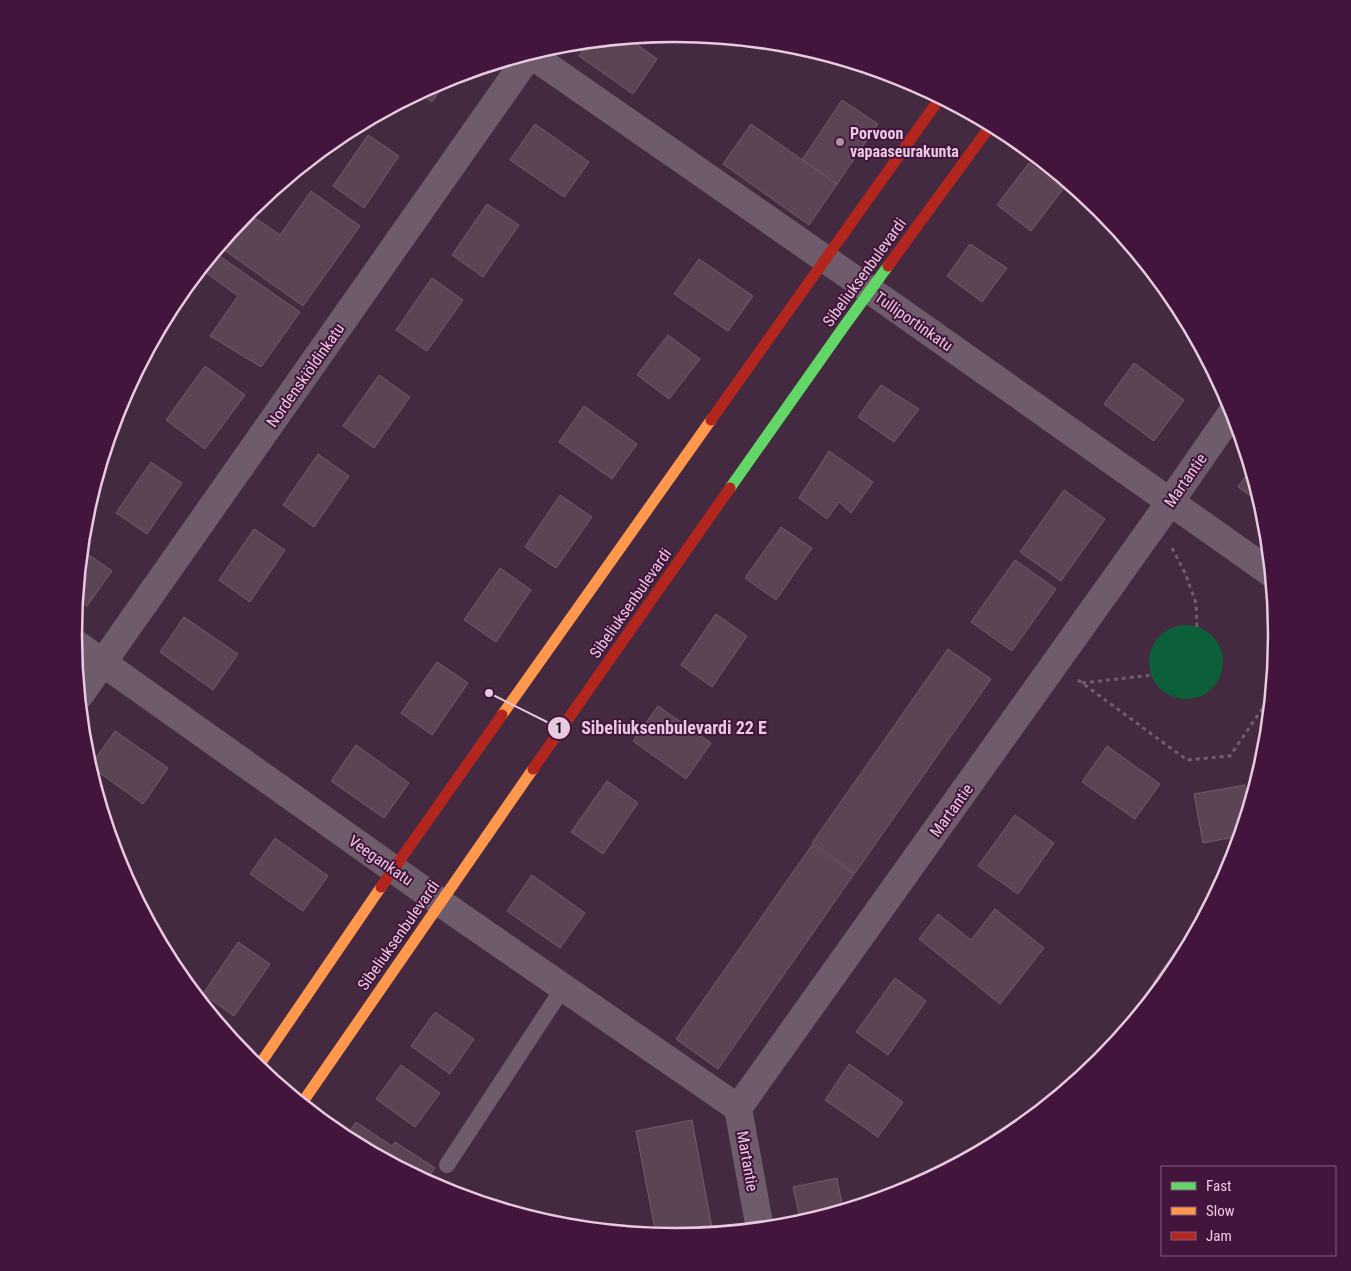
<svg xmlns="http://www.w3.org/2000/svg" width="1351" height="1271" viewBox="0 0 1351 1271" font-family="'Roboto Condensed',sans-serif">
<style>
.green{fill:#0c6039}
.building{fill:#5b4453;stroke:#745c6b}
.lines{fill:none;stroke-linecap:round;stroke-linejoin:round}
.path{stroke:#6f5e6c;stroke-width:3;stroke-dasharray:4 4;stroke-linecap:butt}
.lane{stroke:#6e5b6b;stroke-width:16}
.street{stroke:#6e5b6b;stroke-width:28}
.fast{stroke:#63d668;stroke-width:11}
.slow{stroke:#ff974d;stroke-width:11}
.jam{stroke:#b3261e;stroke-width:11}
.poi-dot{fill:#ae91a8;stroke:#43153c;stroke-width:2}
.labels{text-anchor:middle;stroke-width:4;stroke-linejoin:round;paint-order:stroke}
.poi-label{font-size:16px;font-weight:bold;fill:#e7c9e0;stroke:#43153c;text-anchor:start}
.street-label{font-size:16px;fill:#e7c9e0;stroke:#43153c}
.rim{fill:none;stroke:#e7c9e0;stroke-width:2.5}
.leader{fill:none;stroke:#e7c9e0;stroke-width:2}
.callout-dot{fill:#e7c9e0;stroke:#43153c;stroke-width:2}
.mark-label{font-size:15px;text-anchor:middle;font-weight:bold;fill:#111}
.callout-label{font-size:18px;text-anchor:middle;font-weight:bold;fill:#e7c9e0;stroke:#43153c;stroke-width:4;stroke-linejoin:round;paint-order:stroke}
</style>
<rect width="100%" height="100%" fill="#442a40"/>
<!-- green -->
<circle class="green" cx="1186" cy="662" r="37"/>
<!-- building -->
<g class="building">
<polygon points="628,38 657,59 633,94 579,56 589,42"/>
<polygon points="449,78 432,102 420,93 445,79"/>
<polygon points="842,100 878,124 837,184 802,160"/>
<polygon points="535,124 589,162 564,197 510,160"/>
<polygon points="751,124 837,184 809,225 723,164"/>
<polygon points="368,135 399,156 364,208 333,186"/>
<polygon points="1029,163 1063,189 1031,231 997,205"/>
<polygon points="311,191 360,226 303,306 220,247 248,213 280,235"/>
<polygon points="487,204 519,225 483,277 452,255"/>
<polygon points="970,244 1007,268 982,302 947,276"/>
<polygon points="215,253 300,312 261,367 210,336 238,296 201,269"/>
<polygon points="699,259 753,296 728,331 674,294"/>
<polygon points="432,278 463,300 427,351 396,330"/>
<polygon points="1191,330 1198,343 1187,335"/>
<polygon points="668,335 700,359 669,399 637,375"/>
<polygon points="1134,363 1184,400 1154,441 1104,404"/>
<polygon points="205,366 245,395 205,449 166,420"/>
<polygon points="379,375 410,397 374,448 343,426"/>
<polygon points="881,385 919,409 894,442 858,417"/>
<polygon points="584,406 637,444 612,479 559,442"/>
<polygon points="829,451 873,482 851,513 839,502 827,519 799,498"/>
<polygon points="318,454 349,476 314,527 283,505"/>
<polygon points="151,462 182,483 147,534 116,513"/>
<polygon points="1251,468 1261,502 1260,503 1238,487"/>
<polygon points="1064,490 1105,519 1061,581 1020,552"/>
<polygon points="560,495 592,517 556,568 525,547"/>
<polygon points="781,527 812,548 776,600 745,578"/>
<polygon points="254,529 285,550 250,602 219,580"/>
<polygon points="82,550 112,571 87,606 77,600"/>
<polygon points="1015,560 1056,589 1012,651 971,622"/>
<polygon points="500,568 531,590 496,642 464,620"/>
<polygon points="716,614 747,636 712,687 681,665"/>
<polygon points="184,617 238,654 213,690 160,652"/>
<polygon points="948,649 991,679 855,873 812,843"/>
<polygon points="437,662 468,683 432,735 401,713"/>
<polygon points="658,706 711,743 686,779 633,741"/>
<polygon points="115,731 168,768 143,804 90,766"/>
<polygon points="356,745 409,783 384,818 331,781"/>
<polygon points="1107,746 1160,784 1135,819 1082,782"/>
<polygon points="607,781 638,803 603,854 571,832"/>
<polygon points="1245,785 1249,808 1240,836 1203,843 1194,794"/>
<polygon points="1015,815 1054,843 1018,894 978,866"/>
<polygon points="275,838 328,876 303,911 250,874"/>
<polygon points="812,845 854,874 718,1069 676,1039"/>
<polygon points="532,875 585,913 560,948 507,911"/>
<polygon points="995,909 1044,948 1000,1004 919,939 938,914 971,940"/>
<polygon points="1189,932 1194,936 1176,970 1160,989 1153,983"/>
<polygon points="238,942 270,964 234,1016 203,994"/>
<polygon points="895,978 926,1001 888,1055 856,1032"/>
<polygon points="435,1012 474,1039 450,1074 411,1046"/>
<polygon points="849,1064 903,1102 878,1137 825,1100"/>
<polygon points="401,1065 440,1093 415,1127 376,1099"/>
<polygon points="692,1120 713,1233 675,1237 656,1235 636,1131"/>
<polygon points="356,1122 392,1146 395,1142 435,1168 425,1181 345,1138"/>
<polygon points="837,1178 843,1210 801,1223 793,1187"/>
</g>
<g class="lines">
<!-- path -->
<g class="path">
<polyline points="1172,548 1185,573 1196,603 1197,627"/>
<polyline points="1078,680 1187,760 1230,756 1271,696"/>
<polyline points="1082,683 1152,675"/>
</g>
<!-- lane -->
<polyline class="lane" points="447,1165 563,988"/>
<!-- street -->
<g class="street">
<polyline points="530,54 887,302 1271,573"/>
<polyline points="75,643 461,917 738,1108"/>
<polyline points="80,695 530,54"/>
<polyline points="760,1229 738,1108 1170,502 1233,411"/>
</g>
<!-- fast -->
<polyline class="fast" points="730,488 845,325 888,266"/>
<!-- slow -->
<g class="slow">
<polyline points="502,715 711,420"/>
<polyline points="258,1067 381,887"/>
<polyline points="302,1103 533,769"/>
</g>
<!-- jam -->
<g class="jam">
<polyline points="888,266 991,125"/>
<polyline points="711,420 940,98"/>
<polyline points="533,769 730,488"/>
<polyline points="381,887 502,715"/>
</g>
</g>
<!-- markers -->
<circle class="poi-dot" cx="840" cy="142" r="5"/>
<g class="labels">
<!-- poi labels -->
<g class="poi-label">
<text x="850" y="139">Porvoon<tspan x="850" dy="18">vapaaseurakunta</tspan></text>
</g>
<!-- street labels -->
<g class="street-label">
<text transform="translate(864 272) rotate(-54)" y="6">Sibeliuksenbulevardi</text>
<text transform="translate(914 321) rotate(35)" y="6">Tulliportinkatu</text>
<text transform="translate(305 375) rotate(-55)" y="6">Nordenskiöldinkatu</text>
<text transform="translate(1185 480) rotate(-55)" y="6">Martantie</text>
<text transform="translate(630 603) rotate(-55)" y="6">Sibeliuksenbulevardi</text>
<text transform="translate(951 810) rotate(-54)" y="6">Martantie</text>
<text transform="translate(381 860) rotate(35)" y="6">Veegankatu</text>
<text transform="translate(398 935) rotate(-55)" y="6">Sibeliuksenbulevardi</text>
<text transform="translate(748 1161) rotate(80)" y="6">Martantie</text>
</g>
</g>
<!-- crop -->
<path d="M0 0H1351V1271H0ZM82 635a593 593 0 1 1 1186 0a593 593 0 1 1-1186 0Z" fill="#43153c" fill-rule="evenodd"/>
<path class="rim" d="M82 635a593 593 0 1 1 1186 0a593 593 0 1 1-1186 0Z"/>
<!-- callouts -->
<path class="leader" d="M489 693L559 728"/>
<g class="callout-dot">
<circle cx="489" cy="693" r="5"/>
<circle cx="559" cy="728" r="12"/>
</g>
<g class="mark-label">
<text x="559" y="733">1</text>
</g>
<g class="callout-label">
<text x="674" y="734">Sibeliuksenbulevardi 22 E</text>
</g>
<!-- legend -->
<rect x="1161" y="1166" width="175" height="90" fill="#43153c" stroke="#855d7e"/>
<rect x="1171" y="1182" width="25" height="8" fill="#63d668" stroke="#855d7e"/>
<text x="1206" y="1191" font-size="15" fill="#e7c9e0">Fast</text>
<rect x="1171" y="1207" width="25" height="8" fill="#ff974d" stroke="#855d7e"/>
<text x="1206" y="1216" font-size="15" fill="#e7c9e0">Slow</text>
<rect x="1171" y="1232" width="25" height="8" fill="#b3261e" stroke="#855d7e"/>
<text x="1206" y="1241" font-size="15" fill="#e7c9e0">Jam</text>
</svg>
